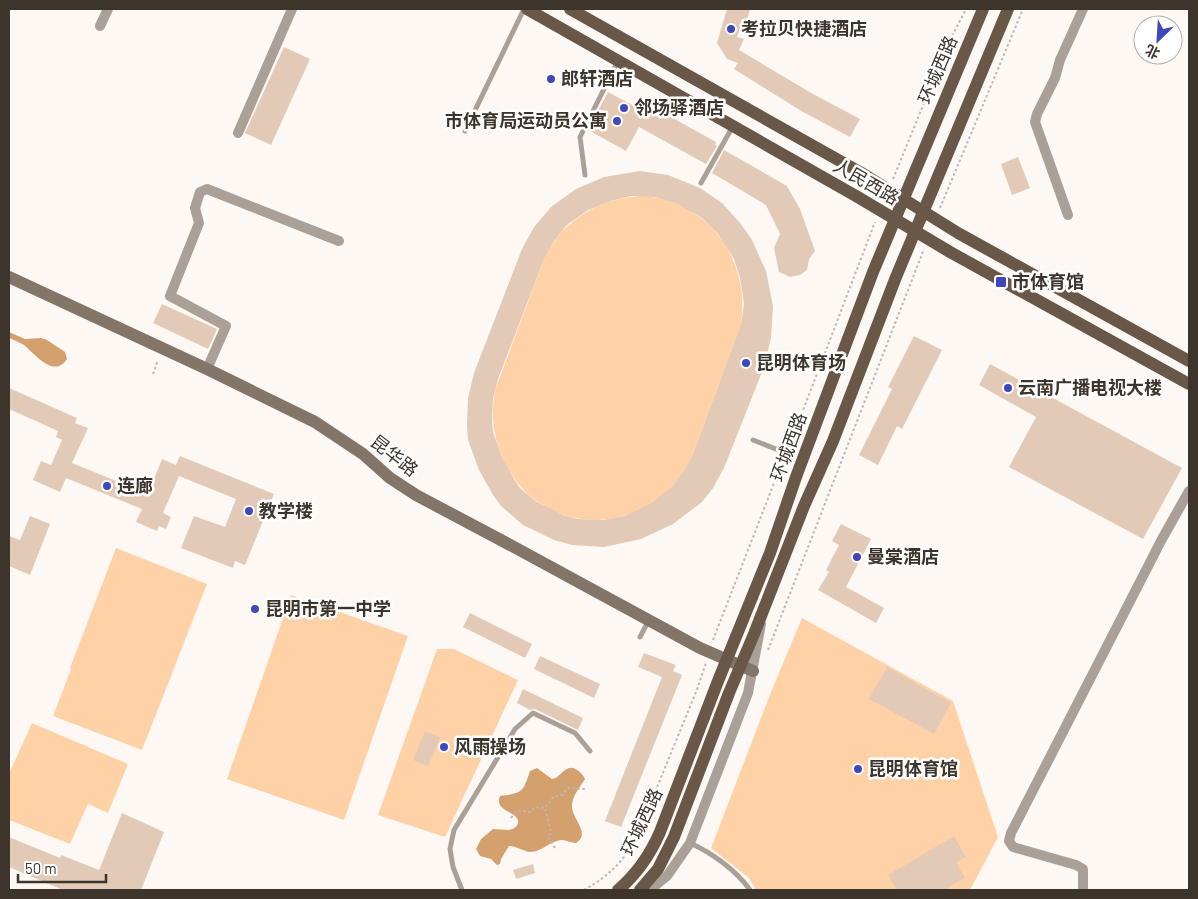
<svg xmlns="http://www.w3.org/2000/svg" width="1198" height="899" viewBox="0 0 1198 899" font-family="Barlow,'Noto Sans SC',sans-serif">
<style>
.green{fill:#ffd1a7}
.water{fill:#d4a06e}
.building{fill:#e2cab6;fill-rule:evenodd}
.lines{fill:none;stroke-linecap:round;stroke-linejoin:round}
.path{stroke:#beb7b2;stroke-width:2;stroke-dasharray:2.5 2.5;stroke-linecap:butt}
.lane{stroke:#aaa097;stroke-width:5}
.street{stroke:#aaa097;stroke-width:10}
.secondary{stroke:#847569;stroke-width:12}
.primary{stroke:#695848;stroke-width:12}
.poi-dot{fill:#3f47bb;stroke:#fff;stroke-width:2}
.labels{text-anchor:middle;stroke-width:5;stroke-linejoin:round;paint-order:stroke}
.poi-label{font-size:18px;font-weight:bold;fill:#3d342c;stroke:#fff;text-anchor:start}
.street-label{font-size:18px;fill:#3d342c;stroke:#fff}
</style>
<rect width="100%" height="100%" fill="#fdf8f4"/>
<!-- green -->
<g class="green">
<path d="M 640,196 C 707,198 751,260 741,324 L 694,451 C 687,466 680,480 667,492 C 617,537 539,527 507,467 C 494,442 490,418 495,390 L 544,259 C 562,220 598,199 640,196 Z"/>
<polygon points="116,548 207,584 142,750 53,716 71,669 70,668"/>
<polygon points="291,595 408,636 344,820 227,779"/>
<polygon points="802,618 953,701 998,837 970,890 756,890 749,878 711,848 771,692"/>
<polygon points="437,649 454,649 518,680 445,837 378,815"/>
<polygon points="32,723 128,764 108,813 88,804 70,844 9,820 9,774"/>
</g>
<!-- water -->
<g class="water">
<path d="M 9,332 L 25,339 L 41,338 L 47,340 L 65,352 L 67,359 C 54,379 35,354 24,345 C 19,342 14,340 9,338 Z"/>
<path d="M 537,768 L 552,779 C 561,778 566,762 577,770 C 581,773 583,775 585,779 C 580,787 573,795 572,804 C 570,818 592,833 576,843 C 569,843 564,838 557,841 C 549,843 540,852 531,852 C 524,852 517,846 509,846 L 501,859 L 500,864 L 497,865 L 491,859 L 480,856 L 476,849 L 481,839 L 493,829 C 498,829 504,830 509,830 C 516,829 522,822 515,816 C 508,810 495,808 500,796 C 523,793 523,792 530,771 Z"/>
</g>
<!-- building -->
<g class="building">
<polygon points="727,9 750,9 747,20 743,19 737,37 744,39 739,50 813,94 860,119 850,137 803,112 734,69 738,63 727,59 717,43"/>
<polygon points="284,47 310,59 271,145 245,133"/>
<polygon points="608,92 649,114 653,107 716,142 715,145 717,146 706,164 639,127 626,151 588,130"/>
<polygon points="724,150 787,186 800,209 815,251 809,259 807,270 800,275 790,277 779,272 774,248 780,234 766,205 712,173"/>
<polygon points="1018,157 1030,188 1012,195 1001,164"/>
<path d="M 640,171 L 668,175 L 700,188 L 722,203 L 741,224 L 752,240 L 766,271 L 773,306 L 771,338 L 764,367 L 724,468 L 713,488 L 702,502 L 673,524 L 641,539 L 604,547 L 572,545 L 554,540 L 523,525 L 501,506 L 493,495 L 479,470 L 468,440 L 467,425 L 468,398 L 474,373 L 522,249 L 534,227 L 551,207 L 576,189 L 604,177 ZM 631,196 L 655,197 L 675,203 L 701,217 L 717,233 L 734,259 L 740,278 L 744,304 L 741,324 L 694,451 L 685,469 L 674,485 L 652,503 L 625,516 L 603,520 L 577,519 L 563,515 L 537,502 L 520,488 L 514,479 L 502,457 L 493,432 L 492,420 L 493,399 L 498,379 L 544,259 L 554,241 L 568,224 L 588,210 L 611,201 Z"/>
<polygon points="162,304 217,329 208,349 153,323"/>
<polygon points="914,336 942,350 902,429 897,426 878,465 859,455 892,389 888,387"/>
<polygon points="990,364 1182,468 1143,539 1009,467 1036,417 979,385"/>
<polygon points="9,388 77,418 75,423 88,428 72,463 148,494 162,459 176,465 180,456 274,494 245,565 235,561 233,568 181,548 194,516 225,527 236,499 179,476 163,513 171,517 166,529 159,526 157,531 136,522 142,509 66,478 60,492 33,480 41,461 51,465 62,440 56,437 58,431 9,409"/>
<polygon points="30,516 50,524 30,575 9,566 9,536 20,540"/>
<polygon points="841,524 871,539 846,587 884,608 876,623 818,590 829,572 826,570 839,545 832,541"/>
<polygon points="470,613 532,644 525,658 463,627"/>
<polygon points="644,653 676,665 673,671 682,675 621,827 605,821 662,677 638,667"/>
<polygon points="540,656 600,684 594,698 534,669"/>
<polygon points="887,667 951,703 934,734 869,699"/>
<polygon points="523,689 583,718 578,730 535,709 530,710 517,703"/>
<polygon points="425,731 440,737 428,766 413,760"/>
<polygon points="122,813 164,832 141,890 63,890 9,867 9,837 60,858 61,855 99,870"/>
<polygon points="954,836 966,857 956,862 965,878 944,890 897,890 888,875"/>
<polygon points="533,864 535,873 516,879 513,870"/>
</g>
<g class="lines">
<!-- path -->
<g class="path">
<polyline points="893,179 949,42 966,9"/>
<polyline points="940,208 1023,9"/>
<polyline points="153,374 158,360"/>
<polyline points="789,447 875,222"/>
<polyline points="713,640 783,460"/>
<polyline points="768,650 924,249"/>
<path d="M 511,818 C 517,810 520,810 530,812 L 535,807 L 545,808"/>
<polyline points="555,848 548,837 551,832 545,808 553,797 562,795 568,788 585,789"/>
<path d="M 584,890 C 607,877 621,864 635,841 L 696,692 L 706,663"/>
</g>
<!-- lane -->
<g class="lane">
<polyline points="465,131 524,9"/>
<polyline points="585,175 580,137 618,61"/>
<polyline points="701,183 733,126"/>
<polyline points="753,440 786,453"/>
<polyline points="640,637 649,620"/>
<path d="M 690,843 C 712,853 736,870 750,890"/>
<polyline points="462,890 453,867 450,849 454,830 515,729 533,713 575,733 590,751"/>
</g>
<!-- street -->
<g class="street">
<polyline points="100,26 108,9"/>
<polyline points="238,133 292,9"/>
<polyline points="1068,215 1035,122 1037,114 1055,78 1060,60 1083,9"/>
<polyline points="207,369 226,326 170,296 199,223 195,208 200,192 207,189 339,241"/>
<polyline points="650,890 667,876 690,843 748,693 761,624"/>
<polyline points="1083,890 1083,869 1076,865 1013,847 1009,841 1011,833 1162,539 1189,491"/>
</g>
<!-- secondary -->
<polyline class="secondary" points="9,277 207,369 315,422 363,454 390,478 416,495 514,547 700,648 753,671"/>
<!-- primary -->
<g class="primary">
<polyline points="527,9 856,196 950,252 1189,384"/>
<polyline points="570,9 865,175 958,233 1189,361"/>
<path d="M 618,890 C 637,874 650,855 660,832 L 718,681 L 770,553 L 796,477 L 873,272 L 983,9"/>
<polyline points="640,890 658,869 674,837 729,693 754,634 804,506 833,441 896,277 1008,9"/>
</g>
</g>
<!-- markers -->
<g class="poi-dot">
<circle cx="731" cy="29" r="5"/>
<circle cx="551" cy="79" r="5"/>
<circle cx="624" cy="108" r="5"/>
<circle cx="617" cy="121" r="5"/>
<rect x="995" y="276" width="12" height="12" rx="2.5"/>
<circle cx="746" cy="363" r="5"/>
<circle cx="1008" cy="388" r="5"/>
<circle cx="107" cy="486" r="5"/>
<circle cx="249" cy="511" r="5"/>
<circle cx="857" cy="557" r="5"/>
<circle cx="255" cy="609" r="5"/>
<circle cx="444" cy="747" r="5"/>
<circle cx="858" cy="769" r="5"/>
</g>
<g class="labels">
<!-- poi labels -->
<g class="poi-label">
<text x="741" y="35">考拉贝快捷酒店</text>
<text x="561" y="85">郎轩酒店</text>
<text x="634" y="114">邻场驿酒店</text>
<text x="607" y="127" text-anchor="end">市体育局运动员公寓</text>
<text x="1012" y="288">市体育馆</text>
<text x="756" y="369">昆明体育场</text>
<text x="1018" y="394">云南广播电视大楼</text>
<text x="117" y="492">连廊</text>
<text x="259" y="517">教学楼</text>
<text x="867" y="563">曼棠酒店</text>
<text x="265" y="615">昆明市第一中学</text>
<text x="454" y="753">风雨操场</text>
<text x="868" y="775">昆明体育馆</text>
</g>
<!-- street labels -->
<g class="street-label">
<text transform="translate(938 70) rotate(-67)" y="6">环城西路</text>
<text transform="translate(866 182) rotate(30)" y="6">人民西路</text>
<text transform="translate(789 447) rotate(-70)" y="6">环城西路</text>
<text transform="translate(394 456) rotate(38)" y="6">昆华路</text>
<text transform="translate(642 822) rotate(-65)" y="6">环城西路</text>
</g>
</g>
<!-- border -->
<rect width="1198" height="899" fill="none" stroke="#3d342c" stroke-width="20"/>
<!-- north arrow -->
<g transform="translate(1158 40) rotate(205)"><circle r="24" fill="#ffffff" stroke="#b1aeab"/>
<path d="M0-4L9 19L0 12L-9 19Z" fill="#3f47bb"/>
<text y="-8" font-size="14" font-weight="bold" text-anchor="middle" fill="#3d342c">北</text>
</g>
<!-- scale -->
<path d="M18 874v8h88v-8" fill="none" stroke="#3d342c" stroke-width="2.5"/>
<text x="25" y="874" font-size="15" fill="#3d342c" stroke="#ffffff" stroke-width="4" paint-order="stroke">50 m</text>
</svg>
